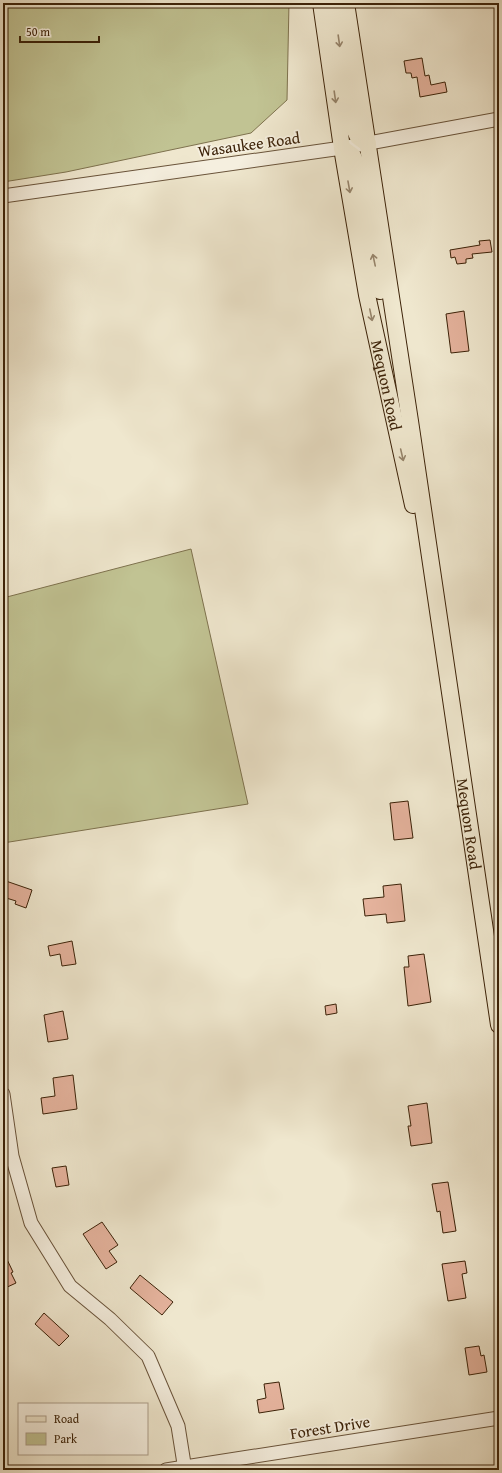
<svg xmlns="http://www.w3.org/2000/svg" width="502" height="1473" viewBox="0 0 502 1473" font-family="'Gentium Book Plus',serif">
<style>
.green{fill:#c1c393;stroke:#7e724e}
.building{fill:#e4b29c;stroke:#3c2208}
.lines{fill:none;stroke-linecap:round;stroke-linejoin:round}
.minor-casing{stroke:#69533a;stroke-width:15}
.major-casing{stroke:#3c2208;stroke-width:18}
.minor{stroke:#f5efdf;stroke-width:13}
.major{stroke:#efe7ce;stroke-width:16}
.oneway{stroke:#96846b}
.labels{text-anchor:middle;stroke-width:3.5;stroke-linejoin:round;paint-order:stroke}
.street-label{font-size:16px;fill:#3c2208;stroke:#f5efdf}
</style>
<rect width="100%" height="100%" fill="#efe7ce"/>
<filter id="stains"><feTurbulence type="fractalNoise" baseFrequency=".005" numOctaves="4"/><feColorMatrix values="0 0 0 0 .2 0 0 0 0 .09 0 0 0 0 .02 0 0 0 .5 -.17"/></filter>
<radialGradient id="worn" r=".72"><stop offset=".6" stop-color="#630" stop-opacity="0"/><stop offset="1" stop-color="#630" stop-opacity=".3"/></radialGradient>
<!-- green -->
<g class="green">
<polygon points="3,3 289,3 287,100 251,133 66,172 3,182"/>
<polygon points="191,549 248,804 3,843 3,598"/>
</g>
<!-- building -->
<g class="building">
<polygon points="422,58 425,76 429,75 431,85 445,82 447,92 420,97 417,77 412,78 411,73 406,73 404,61"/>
<polygon points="490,240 492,252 472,254 473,258 466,259 466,263 457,264 455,257 451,258 450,250 480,245 479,241"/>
<polygon points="464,311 469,351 451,353 446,314"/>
<polygon points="408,801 413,838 394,840 390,803"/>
<polygon points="3,880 32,890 26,908 15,904 16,901 3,897"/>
<polygon points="401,884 405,921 387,923 386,914 365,916 363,899 384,897 383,886"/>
<polygon points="72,941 76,964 62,966 60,954 50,956 48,946"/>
<polygon points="424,954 431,1002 408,1006 404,967 409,967 408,956"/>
<polygon points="336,1004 337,1013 326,1015 325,1006"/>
<polygon points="63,1011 68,1039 48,1042 44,1015"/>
<polygon points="73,1075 77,1109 43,1114 41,1098 55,1096 53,1078"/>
<polygon points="427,1103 432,1143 411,1146 408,1126 411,1126 408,1106"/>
<polygon points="66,1166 69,1185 56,1187 52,1168"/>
<polygon points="448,1182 456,1231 443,1233 440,1211 437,1212 432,1184"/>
<polygon points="102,1222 118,1245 109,1251 117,1262 106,1269 83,1234"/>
<polygon points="3,1251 13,1272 11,1273 16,1283 3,1289"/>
<polygon points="465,1261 467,1273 462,1274 466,1298 448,1301 442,1264"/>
<polygon points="140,1275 173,1302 162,1315 130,1288"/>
<polygon points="44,1313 69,1336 59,1346 35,1324"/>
<polygon points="479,1346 481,1356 484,1355 487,1372 469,1375 465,1348"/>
<polygon points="279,1382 284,1409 259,1413 257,1400 266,1398 264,1384"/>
</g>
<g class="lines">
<defs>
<g id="minor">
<polyline points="3,196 342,148 499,119"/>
<polyline points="3,1094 12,1156 31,1223 70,1286 110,1319 148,1356 178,1426 185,1470"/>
<polyline points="166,1470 499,1418"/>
</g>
<g id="major">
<path id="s1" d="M 321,3 L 342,148 L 367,295 L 413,505"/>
<polyline points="332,3 351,122 358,137 368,144"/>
<path id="s2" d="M 346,3 L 410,421 L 499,1025"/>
<polyline points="342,148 353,156 358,168 380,291"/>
</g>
</defs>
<!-- minor casing -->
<use href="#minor" class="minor-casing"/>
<!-- major casing -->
<use href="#major" class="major-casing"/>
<!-- minor -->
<use href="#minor" class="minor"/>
<!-- major -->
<use href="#major" class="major"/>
</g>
<!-- one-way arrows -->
<defs><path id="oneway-shaft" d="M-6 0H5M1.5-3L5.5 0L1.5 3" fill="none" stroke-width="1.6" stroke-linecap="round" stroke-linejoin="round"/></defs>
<g class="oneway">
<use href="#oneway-shaft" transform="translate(339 41) rotate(82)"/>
<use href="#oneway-shaft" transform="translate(335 97) rotate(82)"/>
<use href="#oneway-shaft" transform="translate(349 187) rotate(80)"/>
<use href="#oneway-shaft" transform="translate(374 260) rotate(-102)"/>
<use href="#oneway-shaft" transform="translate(371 315) rotate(78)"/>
<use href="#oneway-shaft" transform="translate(402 455) rotate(77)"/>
</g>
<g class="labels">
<!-- street labels -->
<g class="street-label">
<text transform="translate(249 144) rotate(-8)" y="6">Wasaukee Road</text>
<text dy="6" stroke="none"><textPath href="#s1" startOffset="388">Mequon Road</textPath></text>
<text dy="6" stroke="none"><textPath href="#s2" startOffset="830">Mequon Road</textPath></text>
<text transform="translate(330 1427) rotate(-9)" y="6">Forest Drive</text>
</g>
</g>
<!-- margin -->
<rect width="502" height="1473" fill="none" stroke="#efe7ce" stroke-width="16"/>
<rect x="4" y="4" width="494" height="1465" fill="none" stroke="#3c2208" stroke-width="2"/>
<rect x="8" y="8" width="486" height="1457" fill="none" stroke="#3c2208"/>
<!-- legend -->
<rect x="18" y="1403" width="130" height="52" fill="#f5efdf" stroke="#ab9d89"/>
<rect x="26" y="1416" width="20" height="6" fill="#efe7ce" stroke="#ab9d89"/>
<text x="54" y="1423" font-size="12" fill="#3c2208">Road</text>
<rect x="26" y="1433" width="20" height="12" fill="#c1c393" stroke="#ab9d89"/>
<text x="54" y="1443" font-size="12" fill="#3c2208">Park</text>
<!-- scale -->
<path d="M20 36v6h79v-6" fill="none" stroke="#3c2208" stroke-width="2"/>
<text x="26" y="36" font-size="12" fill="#3c2208" stroke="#f5efdf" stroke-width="3" paint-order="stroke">50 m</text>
<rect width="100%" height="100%" filter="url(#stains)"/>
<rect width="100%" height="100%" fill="url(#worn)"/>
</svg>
